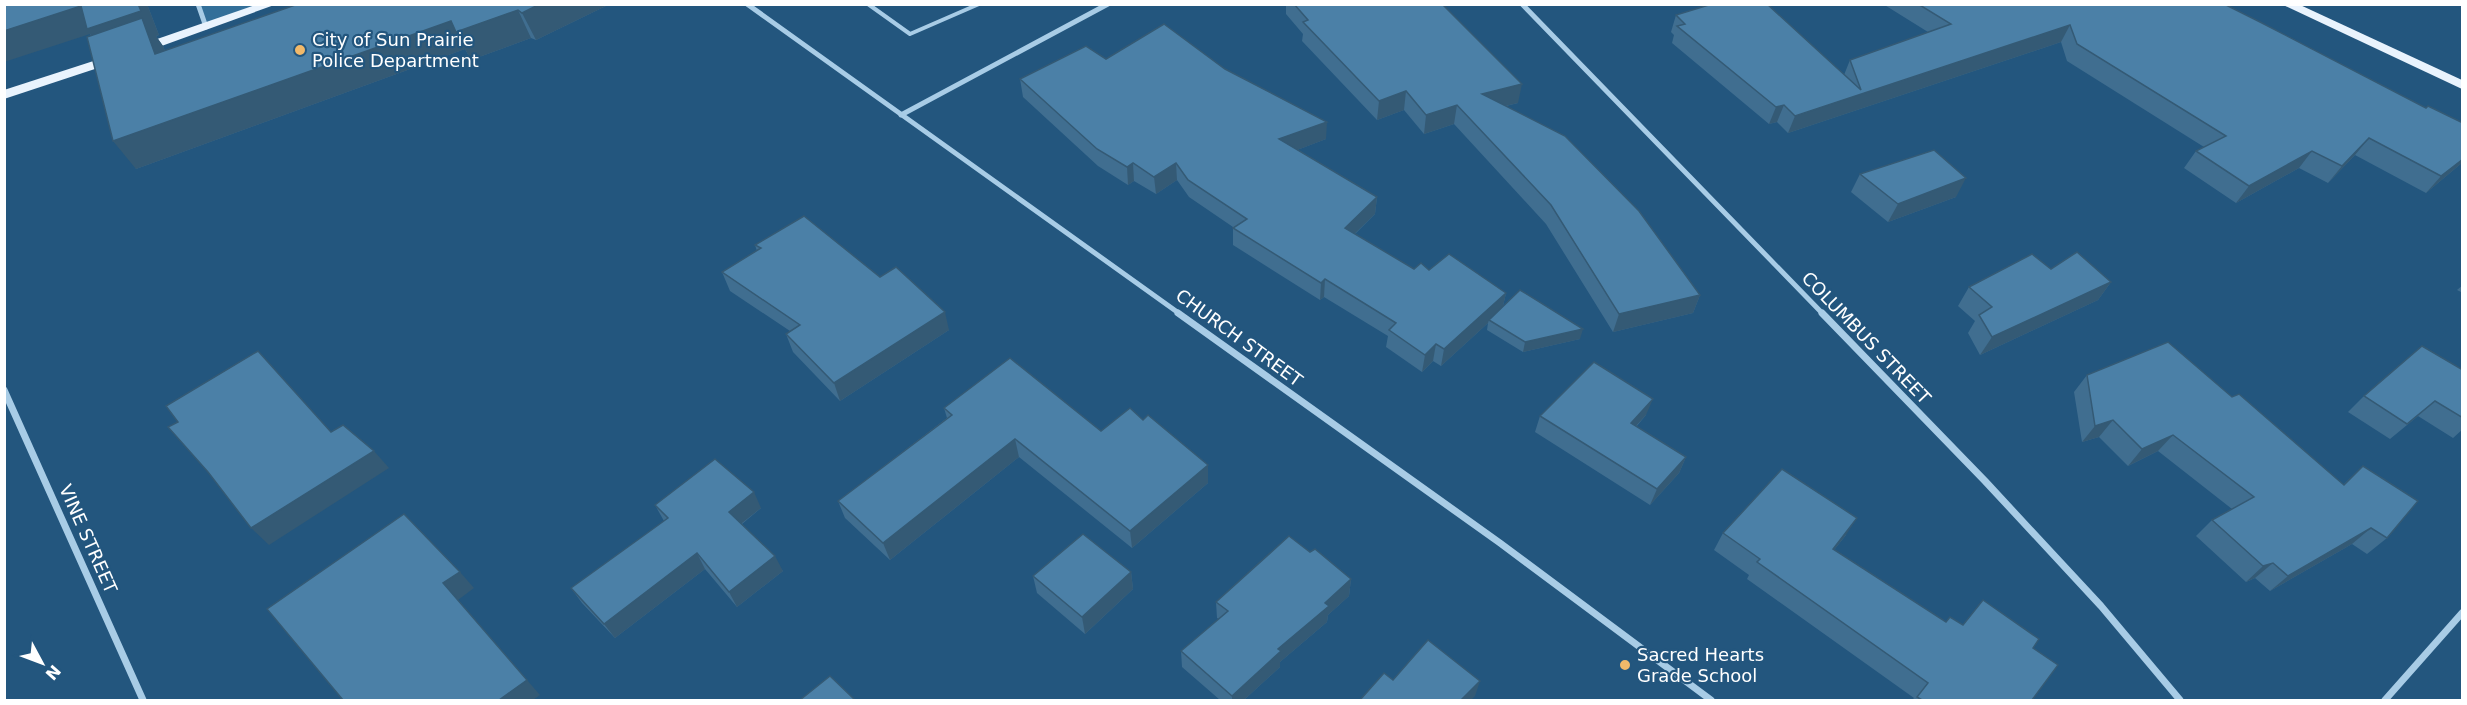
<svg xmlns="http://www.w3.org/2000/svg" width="2467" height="705" viewBox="0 0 2467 705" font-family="'DejaVu Sans',sans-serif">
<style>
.green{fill:#336f99}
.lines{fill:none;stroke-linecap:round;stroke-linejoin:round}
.lane{stroke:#a8cce6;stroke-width:4}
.street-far1{stroke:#a8cce6;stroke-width:5}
.street{stroke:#a8cce6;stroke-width:7}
.primary{fill:#e9f3fd;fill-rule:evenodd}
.wall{fill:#406e90}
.shaded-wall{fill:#345a75}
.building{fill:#4b80a7;stroke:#345a75;stroke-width:1.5}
.poi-dot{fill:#f1b96a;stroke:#23567e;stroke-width:2}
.labels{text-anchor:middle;stroke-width:4.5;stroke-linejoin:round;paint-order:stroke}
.poi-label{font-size:18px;fill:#fff;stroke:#23567e;text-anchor:start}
.street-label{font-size:18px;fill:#fff;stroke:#23567e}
</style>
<rect width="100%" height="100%" fill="#23567e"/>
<!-- green -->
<polygon class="green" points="198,5 271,5 206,27"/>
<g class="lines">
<!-- lane -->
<polyline class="lane" points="868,4 910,34 979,4"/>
<!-- street-far1 -->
<g class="street-far1">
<polyline points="198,4 206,27"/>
<polyline points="747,4 1180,314"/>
<polyline points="1522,4 1823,314"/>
<polyline points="901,115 1108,4"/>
</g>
<!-- street -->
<g class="street">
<polyline points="1178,313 1500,543 1711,700"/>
<polyline points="1822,313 1985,481 2101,606 2180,700"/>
<polyline points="4,390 143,700"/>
<polyline points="2385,700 2462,613"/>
</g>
<!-- primary -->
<g class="primary">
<polygon points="258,4 277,4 145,52 137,52 135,49 137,46"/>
<polygon points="2281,4 2298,4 2462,80 2462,89"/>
<polygon points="112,55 116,56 116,62 4,99 4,90"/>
</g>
</g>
<!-- wall -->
<g class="wall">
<polygon points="4,4 147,4 159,35 156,36 163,46 165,51 298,4 610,4 536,40 531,38 471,60 465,49 136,169 90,34"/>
<polygon points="1286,4 1442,4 1518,103 1506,106 1700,295 1693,313 1613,332 1546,224 1454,124 1424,134 1404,110 1377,120 1302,41 1303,34 1286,14"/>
<polygon points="1883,4 2224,4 2426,108 2463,123 2463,162 2426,193 2355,155 2328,183 2299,168 2236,203 2184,168 2196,151 2204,147 2067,61 2061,42 1788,133 1777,122 1769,124 1672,43 1674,35 1671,32 1676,15 1844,75 1850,60 1928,32"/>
<polygon points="1106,59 1225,69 1326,139 1297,150 1377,197 1375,214 1355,234 1414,269 1429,270 1506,293 1503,306 1580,339 1523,352 1487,330 1488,323 1441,366 1433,361 1422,372 1386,347 1388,336 1324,297 1320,300 1233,245 1233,227 1189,197 1177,180 1156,194 1134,181 1128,185 1098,166 1023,97 1020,79"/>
<polygon points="1860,174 1956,197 1888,222 1851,192"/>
<polygon points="755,245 880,277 949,330 840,401 793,352 786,334 790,331 730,291 722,272 757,251"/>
<polygon points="2051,269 2111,282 2098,300 1980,355 1968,333 1975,321 1958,306 1969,287"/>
<polygon points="2463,285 2463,293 2457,290"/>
<polygon points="2463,370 2463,429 2453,438 2418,416 2390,439 2348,412 2364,396"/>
<polygon points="2087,375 2232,397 2343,485 2363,466 2387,538 2367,554 2352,544 2270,591 2255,578 2246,582 2196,536 2212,520 2232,509 2158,451 2128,466 2099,437 2082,442 2074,392"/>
<polygon points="944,408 1101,431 1143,420 1208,465 1208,483 1132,548 1019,457 890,560 845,518 838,501 947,418"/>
<polygon points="1646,415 1636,427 1686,457 1679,473 1650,505 1535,432 1540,416"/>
<polygon points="655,505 761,508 742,524 783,571 737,607 705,569 615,638 582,603 571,588 664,521"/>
<polygon points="1723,533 1846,535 1834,550 1945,622 1963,625 2033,648 2032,700 1912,700 1914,698 1747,579 1749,575 1714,550"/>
<polygon points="1310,552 1351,579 1349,596 1328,615 1327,622 1280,662 1280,667 1244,700 1220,700 1182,667 1181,651 1219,619 1217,618 1216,602"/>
<polygon points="1131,572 1133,589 1085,634 1037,593 1033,576"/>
</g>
<!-- shaded-wall -->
<g class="shaded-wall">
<polygon points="147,4 159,35 156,36 163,46 176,82 106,53 90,34 4,62 4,31 81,6"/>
<polygon points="540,4 610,4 536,40 522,13"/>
<polygon points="518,10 531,38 471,60 465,49 136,169 113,141 451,21"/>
<polygon points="2070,25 2061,42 1788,133 1795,116"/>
<polygon points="1522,84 1518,103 1479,112 1482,94"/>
<polygon points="1406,91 1404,110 1377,120 1379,101"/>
<polygon points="1457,105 1454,124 1424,134 1426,115"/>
<polygon points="1784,105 1777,122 1769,124 1776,107"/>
<polygon points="1327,122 1326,139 1279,157 1279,139"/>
<polygon points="2369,138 2355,155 2328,183 2342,166"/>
<polygon points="2312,151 2299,168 2236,203 2249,186"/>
<polygon points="2463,159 2463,162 2426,193 2441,176"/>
<polygon points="1133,163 1134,181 1128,185 1127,167"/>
<polygon points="1176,163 1177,180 1156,194 1154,177"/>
<polygon points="1966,178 1956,197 1888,222 1898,204"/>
<polygon points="1377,197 1375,214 1343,245 1345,228"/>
<polygon points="1325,279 1324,297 1320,300 1321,283"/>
<polygon points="2111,282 2098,300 1980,355 1992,337"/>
<polygon points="1506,293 1502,310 1489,320 1488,323 1441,366 1444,349"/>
<polygon points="1700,295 1693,313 1613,332 1619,314"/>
<polygon points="945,312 949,330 840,401 834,383"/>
<polygon points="1583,329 1580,339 1523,352 1525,342"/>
<polygon points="1436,344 1433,361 1422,372 1425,355"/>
<polygon points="1653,399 1646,415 1624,439 1631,423"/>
<polygon points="2113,420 2099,437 2082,442 2095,426"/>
<polygon points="2173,435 2158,451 2128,466 2142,449"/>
<polygon points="1015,439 1019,457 890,560 883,543"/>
<polygon points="374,451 389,468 269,545 251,528"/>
<polygon points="1686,457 1679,473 1650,505 1657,489"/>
<polygon points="1208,465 1208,483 1132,548 1130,531"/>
<polygon points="754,492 761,508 737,527 729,512"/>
<polygon points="1857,518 1846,535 1822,565 1833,549"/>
<polygon points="2371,528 2352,544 2270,591 2288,576"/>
<polygon points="697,553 705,569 615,638 604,624"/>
<polygon points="775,556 783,571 737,607 729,592"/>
<polygon points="2273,563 2255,578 2246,582 2263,566"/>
<polygon points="460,572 474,588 458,600 540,695 533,700 499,700 443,583"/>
<polygon points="1131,572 1133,589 1085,634 1082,617"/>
<polygon points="1351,579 1349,596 1328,615 1327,622 1280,662 1280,667 1244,700 1232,700 1232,696 1278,649 1325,603"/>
<polygon points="1480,681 1475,696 1471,700 1461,700"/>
</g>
<!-- building -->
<g class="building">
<polygon points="4,4 138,4 141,11 87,29 81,6 4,31"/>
<polygon points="298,4 540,4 522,13 518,10 456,32 451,21 113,141 87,37 142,18 155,54"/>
<polygon points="1294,4 1442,4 1522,84 1482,94 1565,136 1639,211 1700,295 1619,314 1551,205 1457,105 1426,115 1406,91 1379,101 1303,22 1308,20"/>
<polygon points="1712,4 1767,4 1861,90 1850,60 1951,24 1918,4 2224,4 2260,22 2426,108 2428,106 2463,123 2463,159 2441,176 2369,138 2342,166 2312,151 2249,186 2196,151 2226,136 2077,44 2070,25 1795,116 1784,105 1776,107 1677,26 1685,24 1676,15"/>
<polygon points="1164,24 1225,69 1327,122 1279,139 1377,197 1345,228 1414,269 1421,263 1429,270 1449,254 1506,293 1444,349 1436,344 1425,355 1389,330 1396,323 1325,279 1321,283 1233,228 1247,219 1188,180 1176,163 1154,177 1133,163 1127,167 1097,149 1020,79 1086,46 1106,59"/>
<polygon points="1934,150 1966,178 1898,204 1860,174"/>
<polygon points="804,216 880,277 896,267 945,312 834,383 786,334 800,325 722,272 761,248 755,245"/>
<polygon points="2077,252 2111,282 1992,337 1979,315 1992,307 1969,287 2032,254 2051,269"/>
<polygon points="1520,290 1583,329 1525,342 1489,320"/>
<polygon points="2168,342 2232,397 2239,394 2344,485 2363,466 2418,501 2387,538 2371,528 2288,576 2273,563 2263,566 2212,520 2254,497 2173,435 2142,449 2113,420 2095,426 2087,375"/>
<polygon points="2422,346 2463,370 2463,418 2435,401 2407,424 2364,396"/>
<polygon points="258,351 331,432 343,425 374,451 251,528 208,472 168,427 178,422 166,406"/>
<polygon points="1010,358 1101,431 1130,408 1143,420 1148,415 1208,465 1130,531 1015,439 883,543 838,501 952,415 944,408"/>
<polygon points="1594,362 1653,399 1631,423 1686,457 1657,489 1540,416"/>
<polygon points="715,459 754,492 729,512 775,556 729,592 697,553 604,624 571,588 668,518 655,505"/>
<polygon points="1782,469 1857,518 1833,549 1946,622 1950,617 1963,625 1983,600 2039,639 2033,648 2058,665 2032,700 1922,700 1917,697 1928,683 1757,562 1760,559 1723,533"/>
<polygon points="404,514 460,572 443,583 527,680 499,700 343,700 267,609"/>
<polygon points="1083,534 1131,572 1082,617 1033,576"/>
<polygon points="1289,536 1310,552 1315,549 1351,579 1325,603 1329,606 1278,649 1281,651 1232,696 1181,651 1228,611 1216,602"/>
<polygon points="1428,640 1480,681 1461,700 1360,700 1384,673 1393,680"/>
<polygon points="830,676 855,700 800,700"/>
</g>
<!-- markers -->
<g class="poi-dot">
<circle cx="300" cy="50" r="6"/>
<circle cx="1625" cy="665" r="6"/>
</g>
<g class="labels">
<!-- poi labels -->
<g class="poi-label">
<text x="312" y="46">City of Sun Prairie<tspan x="312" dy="21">Police Department</tspan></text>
<text x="1637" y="661">Sacred Hearts<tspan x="1637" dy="21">Grade School</tspan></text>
</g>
<!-- street labels -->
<g class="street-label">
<text transform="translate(1239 338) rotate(36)" y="6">CHURCH STREET</text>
<text transform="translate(1866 338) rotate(46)" y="6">COLUMBUS STREET</text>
<text transform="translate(88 539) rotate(66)" y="6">VINE STREET</text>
</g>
</g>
<!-- border -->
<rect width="2467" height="705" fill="none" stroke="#ffffff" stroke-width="12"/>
<!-- north arrow -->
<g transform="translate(42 663) rotate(131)" stroke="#23567e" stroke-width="4.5" paint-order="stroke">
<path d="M0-4.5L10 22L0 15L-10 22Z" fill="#ffffff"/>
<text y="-9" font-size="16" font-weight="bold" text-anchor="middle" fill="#ffffff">N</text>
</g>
</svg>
